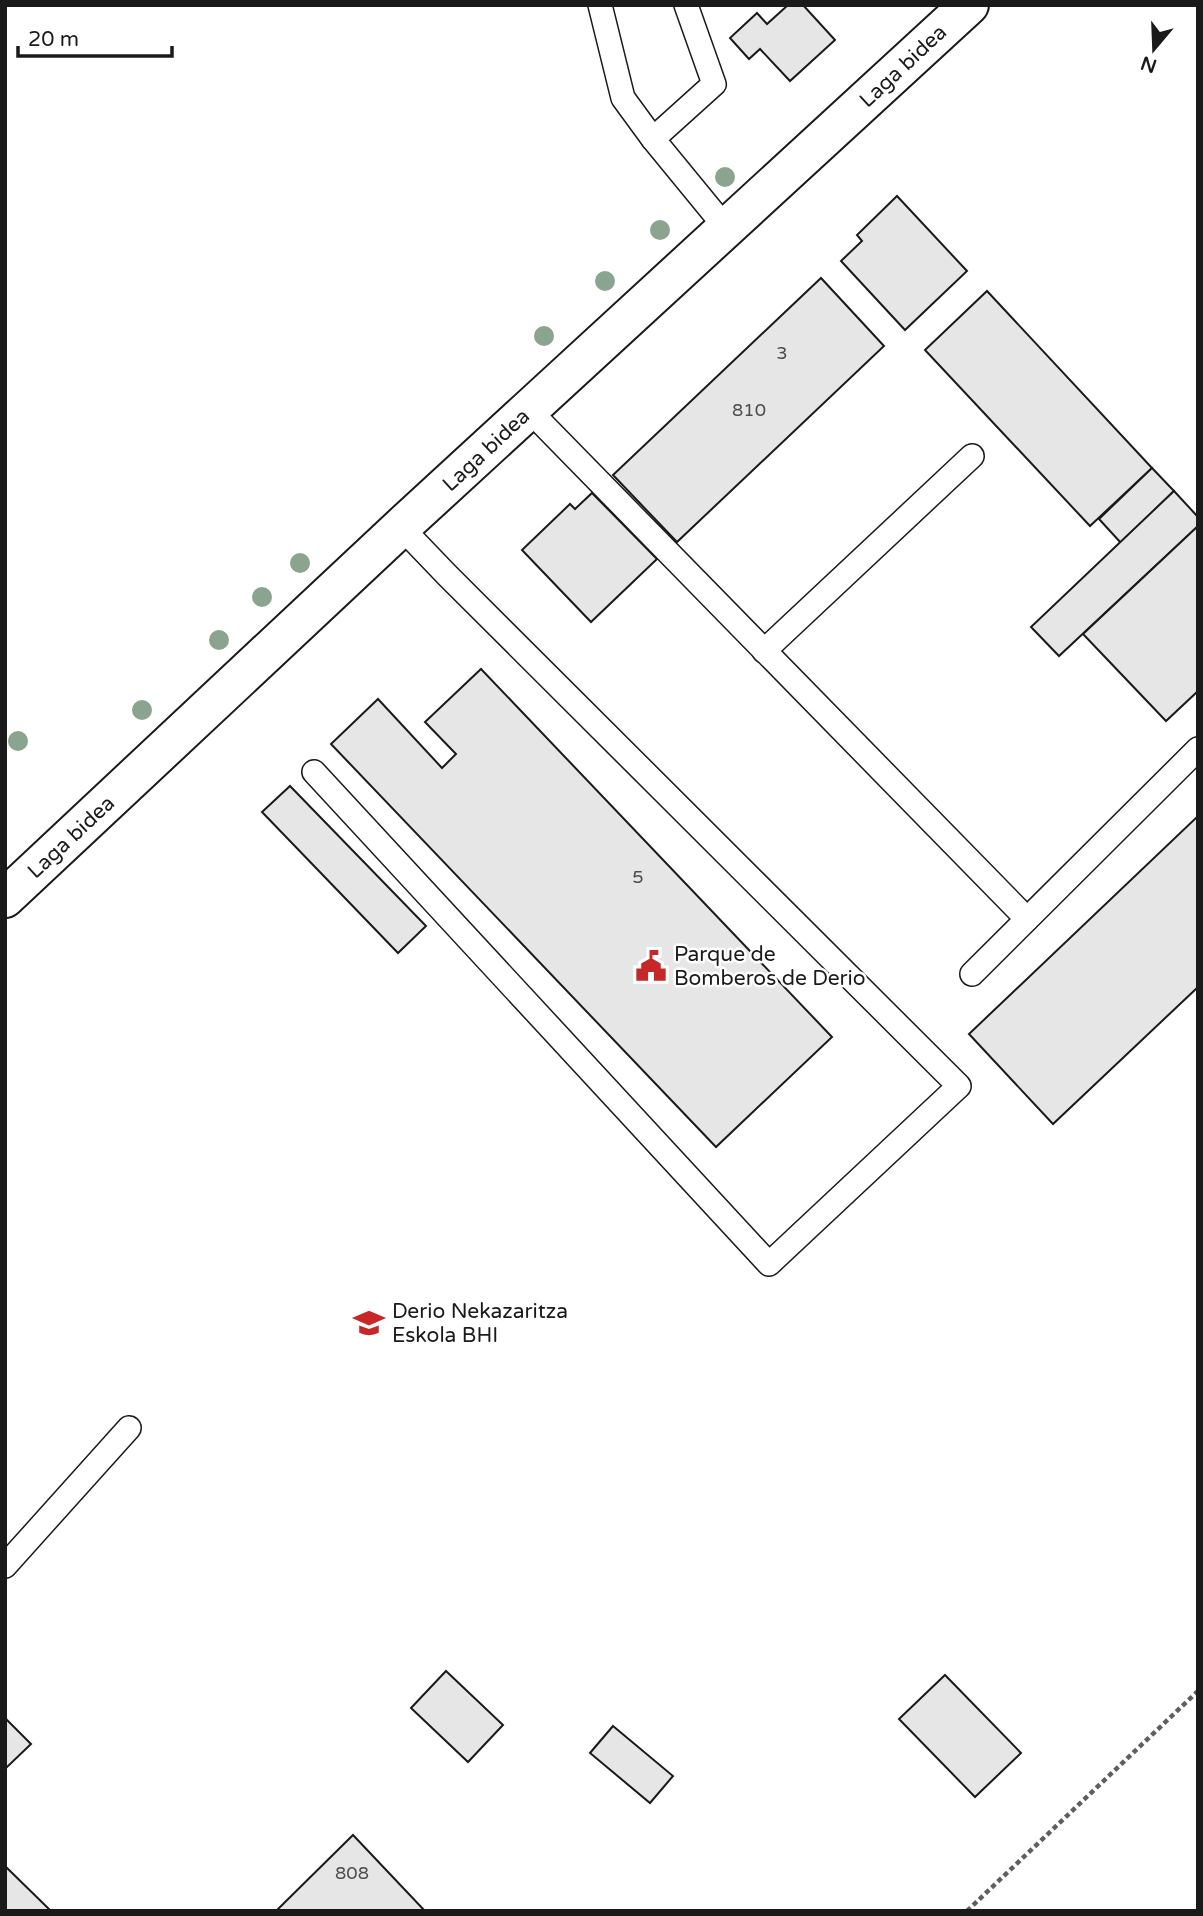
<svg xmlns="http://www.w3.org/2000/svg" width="1203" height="1916" viewBox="0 0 1203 1916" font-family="'Varela Round',sans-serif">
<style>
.building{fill:#e6e6e6;stroke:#1a1a1a;stroke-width:2}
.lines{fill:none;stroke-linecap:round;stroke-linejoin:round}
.service-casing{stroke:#1a1a1a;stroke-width:26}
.tertiary-casing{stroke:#1a1a1a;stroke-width:42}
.path{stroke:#5f5f5f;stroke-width:4.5;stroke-dasharray:5 3.5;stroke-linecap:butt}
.service{stroke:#fff;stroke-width:23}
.tertiary{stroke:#fff;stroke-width:38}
.tree{fill:#8aa48f}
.labels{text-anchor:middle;stroke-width:5;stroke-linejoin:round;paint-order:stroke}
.number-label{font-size:18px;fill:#4d4d4d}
.street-label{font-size:21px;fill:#1a1a1a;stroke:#fff}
.poi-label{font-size:21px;fill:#1a1a1a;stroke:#fff;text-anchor:start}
</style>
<rect width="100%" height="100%" fill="#fff"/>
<!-- building -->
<g class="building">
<polygon points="788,5 803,5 835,40 790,81 760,49 749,59 730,38 757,13 767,24"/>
<polygon points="897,196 967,271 905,330 841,261 862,241 857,235"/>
<polygon points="821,278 884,346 677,542 613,475"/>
<polygon points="987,291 1152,468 1090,526 925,350"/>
<polygon points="1152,468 1174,491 1121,543 1099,519"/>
<polygon points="1174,491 1198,517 1198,526 1059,656 1031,627"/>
<polygon points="592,493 657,559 591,622 522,550 570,504 575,509"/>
<polygon points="1198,526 1198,691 1166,721 1083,634"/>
<polygon points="481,669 832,1037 716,1147 331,744 378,699 442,768 456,754 425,722"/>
<polygon points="290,786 426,926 398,953 262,812"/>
<polygon points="1198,816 1198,987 1053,1124 969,1034"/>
<polygon points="446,1671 503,1725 468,1762 411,1708"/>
<polygon points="945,1675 1021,1753 975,1797 899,1719"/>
<polygon points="5,1718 31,1744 5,1769"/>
<polygon points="613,1726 673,1776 650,1803 590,1753"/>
<polygon points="353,1835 425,1911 276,1911"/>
<polygon points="5,1866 51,1911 5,1911"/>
</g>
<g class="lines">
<defs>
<g id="service">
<polyline points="600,5 623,98 653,139 726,228"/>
<polyline points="653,139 714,84 686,5"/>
<polyline points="529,410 1027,919"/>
<polyline points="764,651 972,456"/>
<polyline points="314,772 769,1264 959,1086 447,575 401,527"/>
<polyline points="972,974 1198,749"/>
<polyline points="5,1566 129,1428"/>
</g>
<polyline id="tertiary" points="5,898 401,527 969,5"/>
</defs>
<!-- service casing -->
<use href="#service" class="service-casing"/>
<!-- tertiary casing -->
<use href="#tertiary" class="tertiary-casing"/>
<!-- path -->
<polyline class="path" points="967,1911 1198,1691"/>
<!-- service -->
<use href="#service" class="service"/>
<!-- tertiary -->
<use href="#tertiary" class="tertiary"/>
</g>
<!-- trees -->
<g class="tree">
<circle cx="725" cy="177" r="10"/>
<circle cx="660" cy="230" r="10"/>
<circle cx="605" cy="281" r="10"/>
<circle cx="544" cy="336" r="10"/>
<circle cx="300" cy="563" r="10"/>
<circle cx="262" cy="597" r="10"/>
<circle cx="219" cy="640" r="10"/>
<circle cx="142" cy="710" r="10"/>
<circle cx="18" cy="741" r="10"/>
</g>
<!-- icons -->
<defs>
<symbol id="civic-bare" viewBox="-9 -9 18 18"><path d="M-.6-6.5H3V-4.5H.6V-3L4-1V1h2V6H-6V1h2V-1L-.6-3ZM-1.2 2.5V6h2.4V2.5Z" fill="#c62828" stroke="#fff" stroke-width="2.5" paint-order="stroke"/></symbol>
<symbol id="school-bare" viewBox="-9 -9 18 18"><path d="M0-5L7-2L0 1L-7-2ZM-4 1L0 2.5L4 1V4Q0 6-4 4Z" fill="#c62828" stroke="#fff" stroke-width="2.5" paint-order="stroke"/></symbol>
</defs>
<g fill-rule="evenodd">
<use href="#civic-bare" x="629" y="944" width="44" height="44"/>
<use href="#school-bare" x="347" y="1301" width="44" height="44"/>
</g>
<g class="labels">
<!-- number labels -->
<g class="number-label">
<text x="782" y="359">3</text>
<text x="749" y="416">810</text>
<text x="638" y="883">5</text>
<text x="352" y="1879">808</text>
</g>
<!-- street labels -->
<g class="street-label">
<text transform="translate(903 66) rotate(-43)" y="7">Laga bidea</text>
<text transform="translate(486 450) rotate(-43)" y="7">Laga bidea</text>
<text transform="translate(71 837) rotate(-43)" y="7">Laga bidea</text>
</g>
<!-- poi labels -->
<g class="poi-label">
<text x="674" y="961">Parque de<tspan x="674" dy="24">Bomberos de Derio</tspan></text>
<text x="392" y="1318">Derio Nekazaritza<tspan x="392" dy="24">Eskola BHI</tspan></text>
</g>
</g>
<!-- border -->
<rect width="1203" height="1916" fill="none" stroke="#1a1a1a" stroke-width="14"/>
<!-- north arrow -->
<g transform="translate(1154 49) rotate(199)" stroke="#ffffff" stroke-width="5" paint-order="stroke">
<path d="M0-5L12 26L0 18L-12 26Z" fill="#1a1a1a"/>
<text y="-10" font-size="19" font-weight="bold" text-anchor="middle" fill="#1a1a1a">N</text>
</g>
<!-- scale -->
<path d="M18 46v10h154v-10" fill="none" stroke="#1a1a1a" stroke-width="3.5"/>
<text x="28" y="46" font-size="21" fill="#1a1a1a" stroke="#ffffff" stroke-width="5" paint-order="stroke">20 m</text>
</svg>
